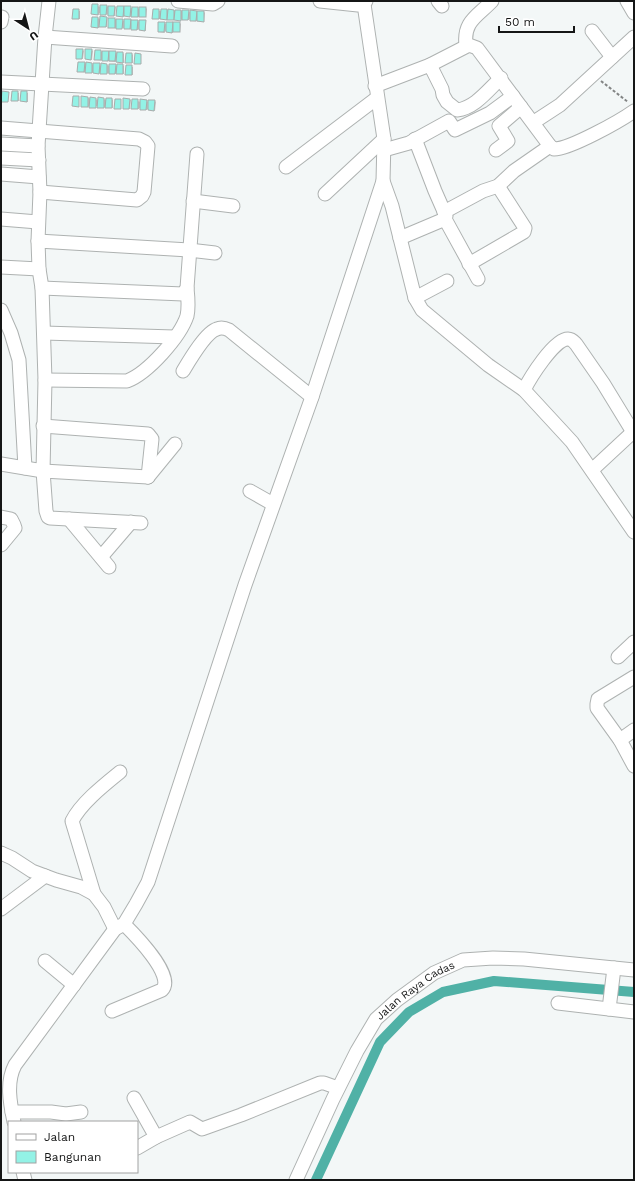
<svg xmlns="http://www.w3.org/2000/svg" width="635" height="1181" viewBox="0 0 635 1181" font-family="'Work Sans',sans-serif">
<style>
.shadow{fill:#0003}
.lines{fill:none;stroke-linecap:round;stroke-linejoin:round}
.canal{stroke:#50b1a6;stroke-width:10}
.building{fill:#93f2e6;stroke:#a8acab}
.minor-casing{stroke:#aeb2b1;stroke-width:15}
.path{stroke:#828484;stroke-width:2;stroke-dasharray:3 2;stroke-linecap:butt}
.minor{stroke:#fff;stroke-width:13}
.labels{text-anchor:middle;stroke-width:3;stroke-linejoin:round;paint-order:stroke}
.street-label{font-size:11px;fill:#151616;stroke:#fff}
</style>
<rect width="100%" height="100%" fill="#f3f7f7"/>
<!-- shadow -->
<g class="shadow">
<polygon points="93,5 101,7 106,6 109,7 116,7 115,16 99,13 99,15 94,14"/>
<polygon points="123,7 140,9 146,8 147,9 146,17 139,16 139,17 124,15 124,17 118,16"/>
<polygon points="74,10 80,11 80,19 73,19"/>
<polygon points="154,10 162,11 162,10 188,11 191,13 191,11 204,12 205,13 204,22 192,21 189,19 189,20 162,19 160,18 160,19 155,19 153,18"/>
<polygon points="98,18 101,20 107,18 107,27 102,27 99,25 99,28 92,27"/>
<polygon points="115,19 125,21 125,20 137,21 140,22 145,21 146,22 146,31 138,29 138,30 123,28 109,28"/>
<polygon points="164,23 167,25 180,23 181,24 180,32 173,31 173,33 165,31 165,33 159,32"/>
<polygon points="83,50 84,51 83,59 77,58"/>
<polygon points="92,50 93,51 92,60 87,59"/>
<polygon points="96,51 123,53 124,54 124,63 96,60 95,60"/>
<polygon points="132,54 133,55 133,63 126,63"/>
<polygon points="84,63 102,66 102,64 107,65 110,66 123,65 124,66 124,74 79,72"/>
<polygon points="127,66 133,67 133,75 126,74"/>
<polygon points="13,92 19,93 19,101 12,100"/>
<polygon points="22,92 28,93 28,102 21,101"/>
<polygon points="88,98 99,100 99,98 107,100 107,99 112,99 113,100 113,108 97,106 83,107"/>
<polygon points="130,100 131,100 130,109 125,109"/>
<polygon points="133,100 141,102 146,101 149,102 155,101 156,102 155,111 147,109 147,110 142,110 139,108 139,109 132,109"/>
</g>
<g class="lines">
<!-- canal -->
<polyline class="canal" points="316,1180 380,1042 409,1012 443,992 494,981 634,992"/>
</g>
<!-- building -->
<g class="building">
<polygon points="92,4 98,4 98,15 91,14"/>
<polygon points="100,5 107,5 106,15 100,15"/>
<polygon points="108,6 115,6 114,16 108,16"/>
<polygon points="117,6 124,6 123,17 116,16"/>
<polygon points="124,6 131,6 130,17 124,16"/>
<polygon points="132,7 138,7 138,17 131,17"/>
<rect x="139" y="7" width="7" height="10"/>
<polygon points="73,9 79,9 79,19 72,19"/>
<polygon points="153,9 159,9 159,19 152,19"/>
<polygon points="161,9 167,9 167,20 160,19"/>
<polygon points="168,9 174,10 174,20 167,20"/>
<polygon points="175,10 181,10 181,21 174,20"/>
<polygon points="182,10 189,10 188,20 182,20"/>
<polygon points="190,10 197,11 196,21 190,21"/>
<polygon points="197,11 204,11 204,22 197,21"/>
<polygon points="100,16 107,17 106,27 99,27"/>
<polygon points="92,17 98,17 98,28 91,27"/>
<rect x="108" y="18" width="7" height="10"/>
<polygon points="116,19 123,19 122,29 116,29"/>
<polygon points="124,19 131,19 130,29 124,29"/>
<polygon points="131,20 138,20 137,30 131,30"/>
<polygon points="139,20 146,20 145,31 139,30"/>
<polygon points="158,22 165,22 164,32 158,32"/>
<polygon points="166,22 173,22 172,33 166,32"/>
<rect x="173" y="22" width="7" height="10"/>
<polygon points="76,49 83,49 82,59 76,59"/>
<polygon points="85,49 92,49 91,60 85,59"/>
<polygon points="95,50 101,50 101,60 94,60"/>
<polygon points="102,51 109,51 108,61 102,61"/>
<polygon points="109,51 116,51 115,61 109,61"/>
<polygon points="117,52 123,52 123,63 116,62"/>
<polygon points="126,53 132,53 132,63 125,63"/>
<polygon points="135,53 141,54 141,64 134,64"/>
<polygon points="78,62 85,62 84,72 77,72"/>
<polygon points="86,62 92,63 92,73 85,73"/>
<polygon points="93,63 100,63 99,74 93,73"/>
<polygon points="101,63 107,64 107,74 100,74"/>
<polygon points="109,64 116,64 115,74 109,74"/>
<polygon points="117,64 123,64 123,74 116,74"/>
<polygon points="126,65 132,65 132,75 125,75"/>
<polygon points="2,91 9,92 8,102 1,102"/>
<polygon points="12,91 18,91 18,101 11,101"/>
<polygon points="21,91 27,91 27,102 20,101"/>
<polygon points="73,96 79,96 79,107 72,106"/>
<polygon points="81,96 88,97 88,107 81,107"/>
<polygon points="90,97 96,98 96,108 89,108"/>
<polygon points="98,97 104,98 104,108 97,108"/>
<polygon points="106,98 112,98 112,108 105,108"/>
<polygon points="123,98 130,99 129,109 123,109"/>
<polygon points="115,99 121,99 121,109 114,109"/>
<polygon points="132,99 138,99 138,109 131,109"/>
<polygon points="140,99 147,100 146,110 140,110"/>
<polygon points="148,100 155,100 154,111 148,110"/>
</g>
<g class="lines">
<defs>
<g id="minor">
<polyline points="178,1 213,4 218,1"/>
<polyline points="320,1 358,5 364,4"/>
<polyline points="438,1 442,6"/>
<polyline points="627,1 634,13"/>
<polyline points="1,22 2,17"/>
<polyline points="592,31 612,57"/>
<polyline points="45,37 172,46"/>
<path d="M 466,45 C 463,21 478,16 492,1"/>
<path d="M 430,65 L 442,89 L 443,95 L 447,102 L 457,110 C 475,108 488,90 501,78"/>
<polyline points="1,82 143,89"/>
<path d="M 375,86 L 430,65 L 469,45 L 477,48 L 483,56 L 550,146 L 554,149 C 570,149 620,121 634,111"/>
<polyline points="534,122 560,105 634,37"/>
<polyline points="1,128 139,139 145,142 148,146 144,192 142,196 137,200 40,192"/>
<polyline points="415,139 435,191 446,216 445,219"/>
<polyline points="1,144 38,146"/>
<polyline points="384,150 409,143 449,121 455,130 490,113 513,96"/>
<polyline points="496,150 508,141 499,126 521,107"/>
<polyline points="1,158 39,160"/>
<polyline points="286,167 377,98"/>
<polyline points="1,174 39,177"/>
<polyline points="383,181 392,206 415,298 422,310 488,365 524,390 572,442 634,532"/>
<polyline points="325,194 384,139"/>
<polyline points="193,201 233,206"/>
<polyline points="444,212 483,191 498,186 514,171 550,146"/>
<polyline points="1,219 38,222"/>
<polyline points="400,238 445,219 478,279"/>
<polyline points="38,241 189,250 215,253"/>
<polyline points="469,264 524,232 525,228 498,186"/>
<polyline points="1,267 39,269"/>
<polyline points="42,288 183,294 187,288 197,154"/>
<polyline points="415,298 447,281"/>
<polyline points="1,310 11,333 19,360 25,468"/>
<polyline points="44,333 174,337"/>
<path d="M 183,371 C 189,361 206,332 217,329 C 221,327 225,328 229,330 L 312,397"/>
<path d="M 45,380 L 127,381 C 148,373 180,337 187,316 C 189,307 188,297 187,288"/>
<path d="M 524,390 C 530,378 554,339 568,339 C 572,339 574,342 576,344 L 603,383 L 633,432"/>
<polyline points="43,426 148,434 152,439 148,477"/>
<polyline points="1,464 43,471 45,380 42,288 39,269 38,241 40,192 38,146 45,37 49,1"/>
<polyline points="592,470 634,431"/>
<polyline points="148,477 175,444"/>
<polyline points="250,491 273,504"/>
<polyline points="1,517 11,519 14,525 15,528 1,545"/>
<polyline points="69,519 109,567"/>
<polyline points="141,523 50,518 48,517 46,511 43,471 148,477"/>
<polyline points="101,557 131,522"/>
<polyline points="618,657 634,642"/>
<polyline points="634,677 598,699 597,704 597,708 620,740 634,766"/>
<polyline points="620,740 634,730"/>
<polyline points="1,853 12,858 32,871 56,880 81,887 94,894 104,907 115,929"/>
<path d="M 94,894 L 72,821 C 81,803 104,785 120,772"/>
<polyline points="1,909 45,876"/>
<polyline points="45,961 74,985"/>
<polyline points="558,1003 634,1012"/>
<polyline points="609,1009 614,968"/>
<path d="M 112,1011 L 162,990 C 176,976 134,934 124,924"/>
<polyline points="134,1098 156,1137 190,1122 202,1129 241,1115 320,1083 324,1083 338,1088"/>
<polyline points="12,1112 51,1112 66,1114 81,1112"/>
<path d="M 14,1122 C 10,1103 6,1082 15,1065 L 115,929 L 124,924 L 136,904 L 148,882 L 245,585 L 312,397 L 383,181 L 384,139 L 365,11 L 364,4 L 366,1"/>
<polyline points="137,1148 156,1137"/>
<polyline points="23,1172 25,1180"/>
<path id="s1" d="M 296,1180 L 333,1099 L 357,1051 L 376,1019 L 397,1000 L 434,973 L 463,960 L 493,958 L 524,959 L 634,970"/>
</g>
</defs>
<!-- minor casing -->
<use href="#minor" class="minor-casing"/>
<!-- path -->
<polyline class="path" points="601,81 628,102"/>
<!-- minor -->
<use href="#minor" class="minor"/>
</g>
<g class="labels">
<!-- street labels -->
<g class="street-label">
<text dy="4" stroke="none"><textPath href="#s1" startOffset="229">Jalan Raya Cadas</textPath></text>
</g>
</g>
<!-- border -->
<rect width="635" height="1181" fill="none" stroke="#151616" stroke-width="4"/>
<!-- legend -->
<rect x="8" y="1121" width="130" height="52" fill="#ffffff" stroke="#a1a2a2"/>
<rect x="16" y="1134" width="20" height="6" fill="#ffffff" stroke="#a1a2a2"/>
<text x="44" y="1141" font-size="12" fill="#151616">Jalan</text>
<rect x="16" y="1151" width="20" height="12" fill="#93f2e6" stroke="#a1a2a2"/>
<text x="44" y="1161" font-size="12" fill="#151616">Bangunan</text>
<!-- north arrow -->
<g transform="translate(28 28) rotate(144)" stroke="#ffffff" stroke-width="3" paint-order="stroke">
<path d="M0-3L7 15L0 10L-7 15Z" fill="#151616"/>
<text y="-6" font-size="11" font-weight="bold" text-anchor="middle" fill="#151616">U</text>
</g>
<!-- scale -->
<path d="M499 26v6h75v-6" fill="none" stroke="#151616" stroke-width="2"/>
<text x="505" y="26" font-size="12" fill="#151616" stroke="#ffffff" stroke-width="3" paint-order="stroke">50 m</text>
</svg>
